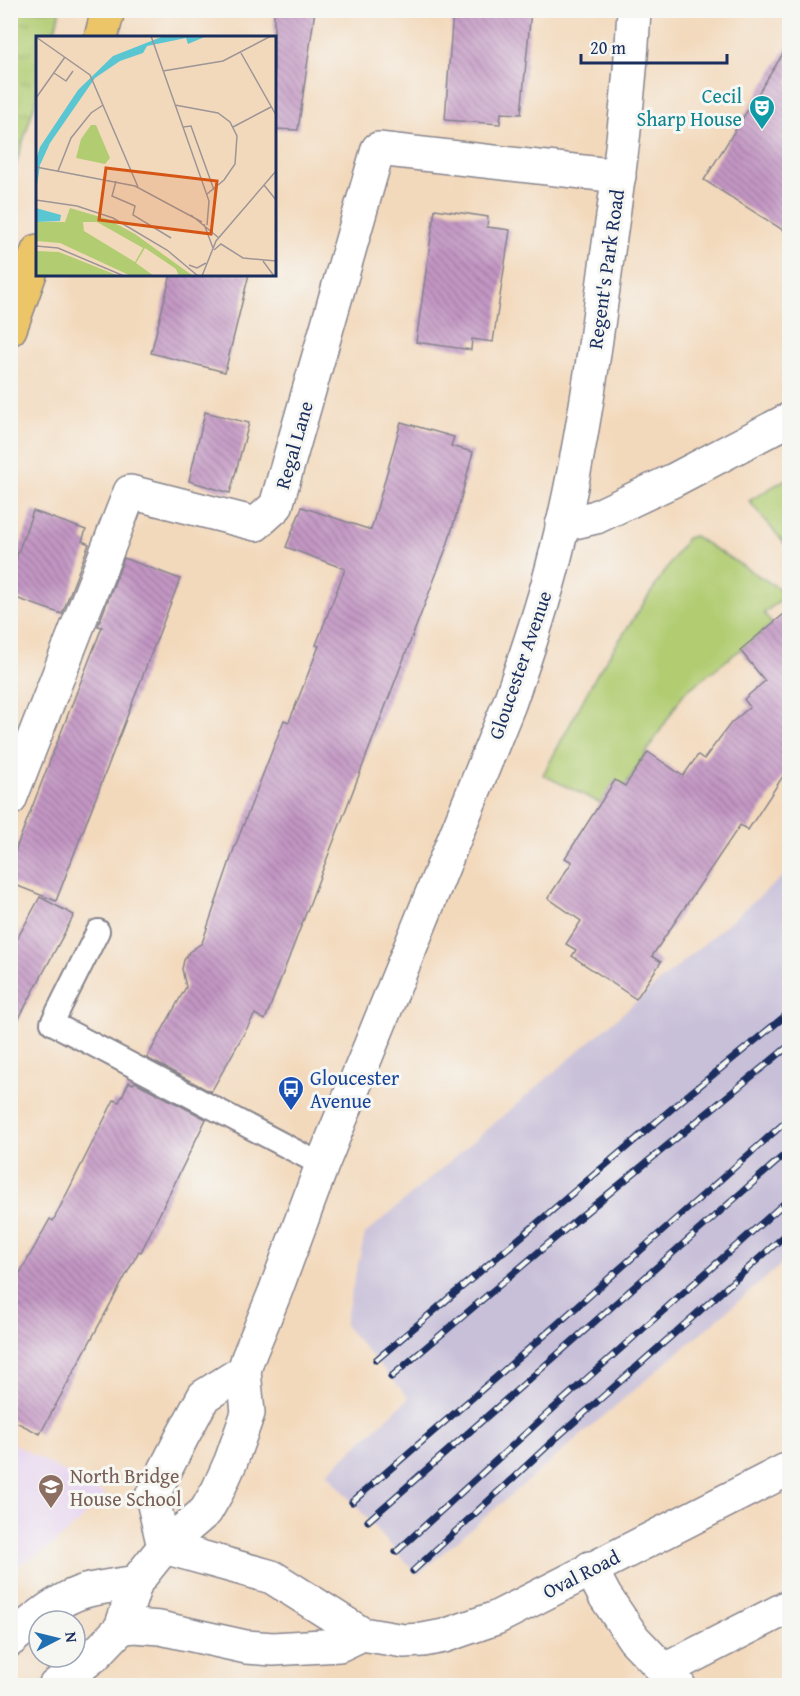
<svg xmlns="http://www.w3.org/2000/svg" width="800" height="1696" viewBox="0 0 800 1696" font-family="'Gentium Book Plus',serif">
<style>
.built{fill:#e6d2f0}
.railway{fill:#c8bfd8}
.grass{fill:#b1cc71;stroke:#667e68;stroke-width:1.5}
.park{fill:url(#park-tufts);stroke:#667e68;stroke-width:1.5}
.building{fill:url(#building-back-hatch)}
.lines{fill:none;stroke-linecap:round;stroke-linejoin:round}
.service-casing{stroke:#87848d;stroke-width:26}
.minor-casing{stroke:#87848d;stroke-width:36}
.tertiary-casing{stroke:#87848d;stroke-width:36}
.primary-casing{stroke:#87848d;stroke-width:36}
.service{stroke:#fff;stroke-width:22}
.minor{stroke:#fff;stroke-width:33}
.tertiary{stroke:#fff;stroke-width:33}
.primary{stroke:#edc569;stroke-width:33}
.rail-casing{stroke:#1b2f5e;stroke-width:7}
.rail{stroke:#f6f6f2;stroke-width:4.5;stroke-dasharray:14;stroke-linecap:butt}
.labels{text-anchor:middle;stroke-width:6;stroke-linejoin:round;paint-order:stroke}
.culture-label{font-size:20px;fill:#0d838f;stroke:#f6f6f2;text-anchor:end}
.street-label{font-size:20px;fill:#1b2f5e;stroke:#f6f6f2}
.transit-label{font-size:20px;fill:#164399;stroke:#f6f6f2;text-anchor:start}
.education-label{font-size:20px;fill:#785e54;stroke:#f6f6f2;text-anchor:start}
.inset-road{fill:none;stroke:#9d9596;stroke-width:1.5}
.view{fill:#d45514;fill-opacity:0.15;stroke:#d45514;stroke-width:3}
.inset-edge{fill:none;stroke:#1b2f5e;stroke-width:3}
</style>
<defs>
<pattern id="park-tufts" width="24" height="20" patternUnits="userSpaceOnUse" patternTransform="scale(1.5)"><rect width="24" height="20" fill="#b1cc71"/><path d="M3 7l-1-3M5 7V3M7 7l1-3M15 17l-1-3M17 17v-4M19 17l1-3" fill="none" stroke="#8fa660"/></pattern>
<pattern id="building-back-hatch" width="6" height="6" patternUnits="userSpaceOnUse" patternTransform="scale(1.5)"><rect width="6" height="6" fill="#c396c3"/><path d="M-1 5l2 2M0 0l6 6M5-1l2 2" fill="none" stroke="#9e7ba2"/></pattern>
</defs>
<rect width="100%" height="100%" fill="#f6f6f2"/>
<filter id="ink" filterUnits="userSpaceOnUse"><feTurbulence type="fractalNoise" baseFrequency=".0167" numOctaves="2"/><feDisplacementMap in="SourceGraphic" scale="12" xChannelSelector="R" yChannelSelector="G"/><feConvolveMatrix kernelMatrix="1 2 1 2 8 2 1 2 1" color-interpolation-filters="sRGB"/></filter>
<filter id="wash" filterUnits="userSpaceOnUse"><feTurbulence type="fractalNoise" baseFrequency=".008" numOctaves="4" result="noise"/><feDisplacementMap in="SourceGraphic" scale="24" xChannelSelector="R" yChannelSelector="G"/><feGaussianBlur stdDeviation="1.35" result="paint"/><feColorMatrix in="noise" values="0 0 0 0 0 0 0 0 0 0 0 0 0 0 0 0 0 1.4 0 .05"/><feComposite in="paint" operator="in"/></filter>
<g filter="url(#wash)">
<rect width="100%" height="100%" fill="#f3d9bc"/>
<!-- built -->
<polygon class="built" points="10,1442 106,1495 76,1525 48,1549 11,1569"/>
<!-- railway -->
<polygon class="railway" points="789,871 789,1258 417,1575 327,1473 409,1398 344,1325 365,1234"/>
<!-- grass -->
<g class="grass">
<polygon points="789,477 789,549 749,501"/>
<polygon points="694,536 788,594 764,613 772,624 740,650 684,693 625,786 600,803 543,775 597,674 687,538"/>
</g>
<!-- park -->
<polygon class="park" points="11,10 60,11 53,37 38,38 37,97 11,180"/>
<g id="blocks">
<!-- building -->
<g class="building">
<polygon points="274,10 315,10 298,130 274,129"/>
<polygon points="453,10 531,10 521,114 501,113 500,124 445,120"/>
<polygon points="789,44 789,234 704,180"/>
<polygon points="435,209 488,217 487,227 510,230 493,342 472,339 471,350 416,342"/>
<polygon points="171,274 249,274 225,372 151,353"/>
<polygon points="205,412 249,423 230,493 189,481"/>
<polygon points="401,422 454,437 451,446 473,452 458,509 447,546 265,1020 255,1014 211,1092 147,1058 186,987 182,969 184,960 189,952 202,943 234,849 284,720 289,722 319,646 316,645 345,569 286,547 302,507 371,530"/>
<polygon points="33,511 86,530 82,541 89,544 62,614 10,596 10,575"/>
<polygon points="124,558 180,579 56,901 10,883 10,864 102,627 98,626"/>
<polygon points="789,610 789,767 748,830 740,825 652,956 661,962 636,999 572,956 576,950 566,944 581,921 548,898 572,862 565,858 615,780 625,786 648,752 683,776 698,755 704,759 731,723 750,707 744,699 765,681 740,650"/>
<polygon points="40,897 74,915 10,1035 10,952"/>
<polygon points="129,1082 133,1084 135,1082 206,1119 141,1252 139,1251 40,1434 10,1419 10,1291 50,1219 53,1221 114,1100 119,1102"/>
</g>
</g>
</g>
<g filter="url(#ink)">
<use href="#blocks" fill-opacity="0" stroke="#87848d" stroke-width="1.5"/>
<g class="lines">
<defs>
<polyline id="service" points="98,931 52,1023 322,1165"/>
<g id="minor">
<polyline points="562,525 596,517 674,480 790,419"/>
<polyline points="10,799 130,492 256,524 276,506 378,149 619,176"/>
<polyline points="164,1547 272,1577 362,1634 404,1641 423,1640 444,1636 496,1618 790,1468"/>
<polyline points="590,1568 605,1596 634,1639 679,1686"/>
<polyline points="121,1628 134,1626 160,1628 246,1647 273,1649 339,1645 362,1634"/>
<polyline points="665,1670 790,1606"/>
</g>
<g id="tertiary">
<polyline points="164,1547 152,1496 182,1437 204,1396 244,1371"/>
<path d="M 10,1640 C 32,1622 57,1599 85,1591 C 101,1587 119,1585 136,1582"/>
<path d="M 55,1686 L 95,1655 L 121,1628 L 136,1582 L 164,1547 L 206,1511 L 218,1490 L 231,1461 L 248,1413 L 244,1371 L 248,1358 L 275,1292 L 322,1165 L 509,704 C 526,656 543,607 555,557 C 580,459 594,358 607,258 C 619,176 630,94 634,10"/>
</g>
<g id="primary">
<polyline points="101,38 108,10"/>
<polyline points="10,329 38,251"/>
</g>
</defs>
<!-- service casing -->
<use href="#service" class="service-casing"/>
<!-- minor casing -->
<use href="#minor" class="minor-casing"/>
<!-- tertiary casing -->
<use href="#tertiary" class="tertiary-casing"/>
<!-- primary casing -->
<use href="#primary" class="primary-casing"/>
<!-- service -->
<use href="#service" class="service"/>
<!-- minor -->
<use href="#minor" class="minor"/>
<!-- tertiary -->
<use href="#tertiary" class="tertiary"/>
<!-- primary -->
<use href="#primary" class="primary"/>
<defs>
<g id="rail">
<polyline points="376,1360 682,1100 790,1012"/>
<polyline points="391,1377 574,1222 790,1045"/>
<polyline points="352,1502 554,1327 790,1118"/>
<polyline points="368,1521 790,1150"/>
<polyline points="396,1552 537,1423 790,1198"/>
<polyline points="413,1571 554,1440 790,1231"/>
</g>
</defs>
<!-- rail casing -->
<use href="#rail" class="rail-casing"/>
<!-- rail -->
<use href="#rail" class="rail"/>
</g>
</g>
<!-- icons -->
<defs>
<symbol id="theatre-pin" viewBox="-11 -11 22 30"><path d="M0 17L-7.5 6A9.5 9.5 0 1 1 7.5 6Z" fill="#0f9aa8" stroke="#f6f6f2"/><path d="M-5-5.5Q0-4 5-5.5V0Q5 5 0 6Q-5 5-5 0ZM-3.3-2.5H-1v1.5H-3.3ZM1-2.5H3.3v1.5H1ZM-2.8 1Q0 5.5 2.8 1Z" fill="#fff"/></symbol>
<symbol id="bus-pin" viewBox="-11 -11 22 30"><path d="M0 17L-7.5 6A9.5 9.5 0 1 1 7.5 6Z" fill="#1a4fb4" stroke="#f6f6f2"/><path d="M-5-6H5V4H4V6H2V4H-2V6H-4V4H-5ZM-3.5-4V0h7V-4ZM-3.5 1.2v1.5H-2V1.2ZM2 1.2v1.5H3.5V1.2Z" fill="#fff"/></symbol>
<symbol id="school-pin" viewBox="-11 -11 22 30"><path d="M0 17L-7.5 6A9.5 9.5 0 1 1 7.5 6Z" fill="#8d6e63" stroke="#f6f6f2"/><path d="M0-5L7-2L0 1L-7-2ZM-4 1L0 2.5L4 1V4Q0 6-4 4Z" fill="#fff"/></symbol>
</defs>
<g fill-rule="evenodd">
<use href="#theatre-pin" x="747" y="93" width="30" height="40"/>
<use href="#bus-pin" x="276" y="1074" width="30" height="40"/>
<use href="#school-pin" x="36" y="1472" width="30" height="40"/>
</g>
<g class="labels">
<!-- culture labels -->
<g class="culture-label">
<text x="742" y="103">Cecil<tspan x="742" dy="23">Sharp House</tspan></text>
</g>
<!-- street labels -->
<g class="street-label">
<text transform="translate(606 269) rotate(-82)" y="7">Regent's Park Road</text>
<text transform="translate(294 445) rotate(-74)" y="7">Regal Lane</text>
<text transform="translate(520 665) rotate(-71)" y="7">Gloucester Avenue</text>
<text transform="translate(581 1574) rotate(-27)" y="7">Oval Road</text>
</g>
<!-- transit labels -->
<g class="transit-label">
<text x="310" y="1085">Gloucester<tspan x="310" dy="23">Avenue</tspan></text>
</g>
<!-- education labels -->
<g class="education-label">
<text x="70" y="1483">North Bridge<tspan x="70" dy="23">House School</tspan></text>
</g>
</g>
<!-- overview -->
<g transform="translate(36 36)">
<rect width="240" height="240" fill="#f3d9bc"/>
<path d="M 34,172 L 71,183 L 99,198 L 157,240 L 143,240 L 140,233 L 109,212 L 100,227 L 118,240 L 95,240 L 24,207 L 0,205 L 1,186 L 29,186 ZM 47,186 L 61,186 L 107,212 L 99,226 L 48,195 ZM 0,215 L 23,216 L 83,240 L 0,240 Z" fill="#b1cc71" fill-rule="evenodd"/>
<path d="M 55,89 L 60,89 L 74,122 L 69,128 L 40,122 L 45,103 Z" fill="#b1cc71"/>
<path d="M 128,0 L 171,0 L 152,8 L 150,2 L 111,10 L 107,17 L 84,25 L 59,42 L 14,107 L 4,129 L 0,156 L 0,124 L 4,111 L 42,54 L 77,20 ZM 0,172 L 25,179 L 24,185 L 0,186 Z" fill="#5ac6d2"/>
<path class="inset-road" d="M 115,0 L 173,165 L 171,189M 0,1 L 54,39 L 102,151M 205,17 L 240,79M 127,35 L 187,25 L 235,0M 18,37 L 30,45 L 37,35M 0,62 L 29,21M 139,69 L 182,77 L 194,86 L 201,100 L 199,128 L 188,144 L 171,158M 147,91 L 155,90 L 178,154M 197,91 L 235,71M 0,131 L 99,150 L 166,186M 22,135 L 35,102 L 55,77 L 67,69M 80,145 L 76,160 L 99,170 L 97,179 L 135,202M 228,149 L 240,164M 0,164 L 41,170 L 77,182 L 131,214 L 162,240M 155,179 L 183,202M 168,188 L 177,212M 0,210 L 22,212 L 88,240M 178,214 L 185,208 L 207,222 L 240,225M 227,225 L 238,240M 153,229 L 161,232 L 170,227M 166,240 L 180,205 L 240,135"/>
<path class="view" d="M 70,132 L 181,145 L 175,198 L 63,184 Z"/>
<rect width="240" height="240" class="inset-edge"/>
</g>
<!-- margin -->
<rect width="800" height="1696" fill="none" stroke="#f6f6f2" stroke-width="36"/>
<!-- north arrow -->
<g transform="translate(57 1639) rotate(83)"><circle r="28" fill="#f6f6f2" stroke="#9ea6b7" stroke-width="1.5"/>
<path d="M0-4.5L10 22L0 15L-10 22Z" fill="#1f6fb2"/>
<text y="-9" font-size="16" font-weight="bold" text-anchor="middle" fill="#1b2f5e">N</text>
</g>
<!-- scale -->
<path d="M581 54v9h146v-9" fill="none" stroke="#1b2f5e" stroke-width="3"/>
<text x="590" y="54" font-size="18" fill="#1b2f5e" stroke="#f6f6f2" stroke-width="4.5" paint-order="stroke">20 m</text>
</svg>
